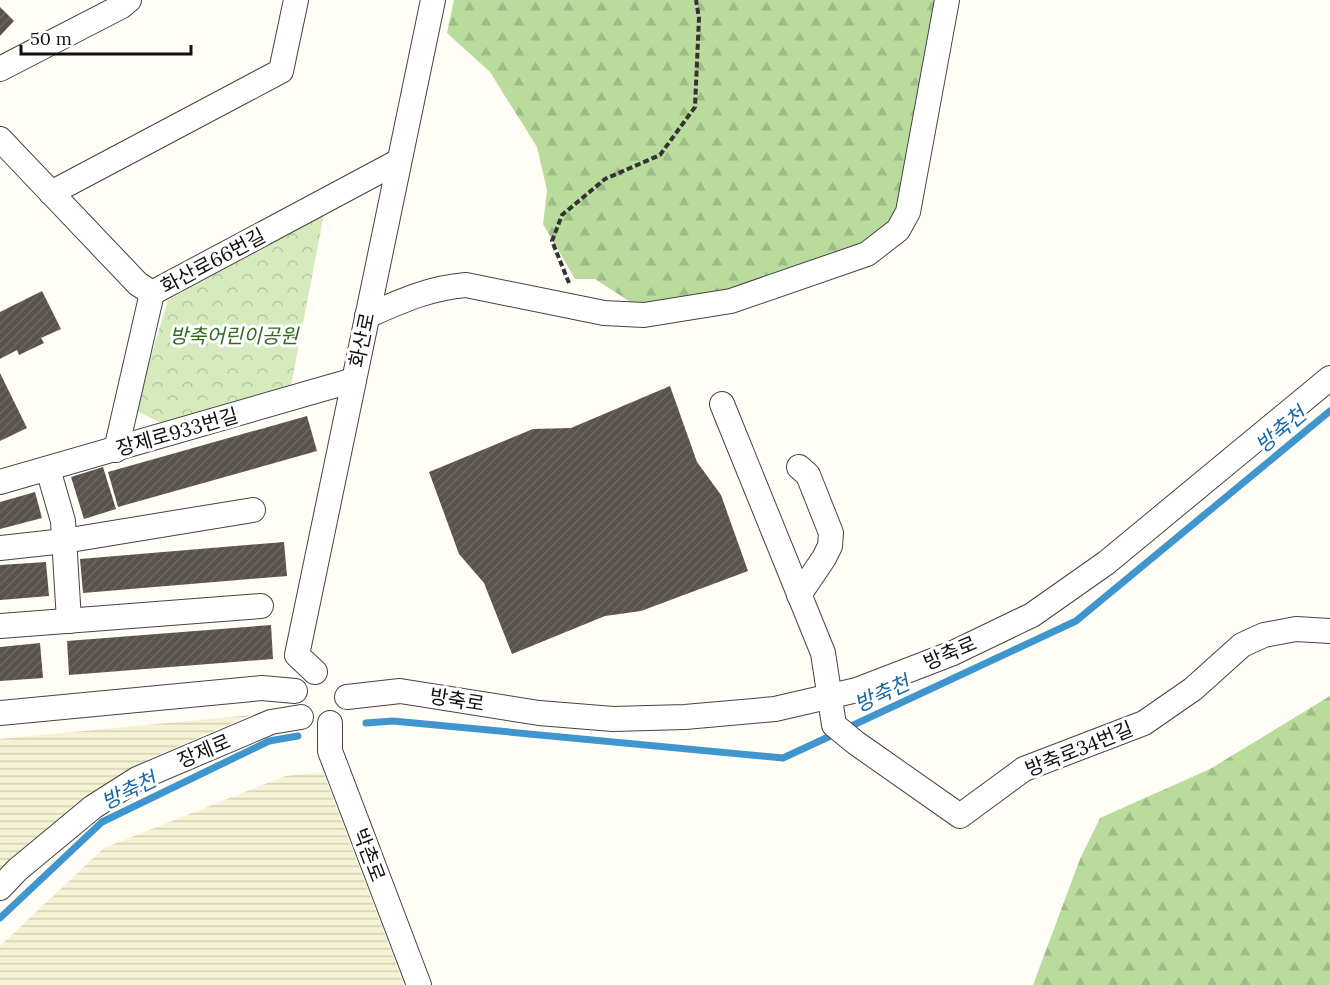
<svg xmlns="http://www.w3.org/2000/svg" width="1330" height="985" viewBox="0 0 1330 985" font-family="Lora,'Noto Sans KR',serif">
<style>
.farmland{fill:url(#farmland-rules)}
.forest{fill:url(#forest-firs)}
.park{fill:url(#park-crowns)}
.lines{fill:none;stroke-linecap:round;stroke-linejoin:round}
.stream{stroke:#3f96cf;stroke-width:7}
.building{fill:url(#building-hatch)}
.minor-casing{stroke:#444;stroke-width:26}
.path{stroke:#333;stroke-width:4;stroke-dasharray:6 3;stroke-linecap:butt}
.minor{stroke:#fff;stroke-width:24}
.labels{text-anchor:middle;stroke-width:6;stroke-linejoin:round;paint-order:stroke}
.street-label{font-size:20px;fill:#111;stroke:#fff}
.park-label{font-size:20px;font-style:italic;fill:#2f6b1f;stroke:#fff}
.water-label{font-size:21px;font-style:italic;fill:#1768a6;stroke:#fff}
</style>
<defs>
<pattern id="farmland-rules" width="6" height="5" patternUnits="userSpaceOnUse" patternTransform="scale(1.5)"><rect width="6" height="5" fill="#f6f3d4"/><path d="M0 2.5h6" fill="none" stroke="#d2cfb5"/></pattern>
<pattern id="forest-firs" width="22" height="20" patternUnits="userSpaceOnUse" patternTransform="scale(1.5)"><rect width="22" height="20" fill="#b9dc9c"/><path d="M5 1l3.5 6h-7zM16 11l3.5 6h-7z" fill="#9ebc85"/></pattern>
<pattern id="park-crowns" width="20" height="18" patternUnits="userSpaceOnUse" patternTransform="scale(1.5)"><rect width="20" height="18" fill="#d5ebbd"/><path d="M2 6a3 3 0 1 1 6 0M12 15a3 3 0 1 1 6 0" fill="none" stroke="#b6c8a1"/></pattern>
<pattern id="building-hatch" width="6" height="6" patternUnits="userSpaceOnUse" patternTransform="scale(1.5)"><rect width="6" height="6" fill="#5a524d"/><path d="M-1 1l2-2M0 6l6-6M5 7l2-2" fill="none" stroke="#6d6662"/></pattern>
</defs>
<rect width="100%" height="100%" fill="#fffdf5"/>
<!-- farmland -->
<g class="farmland">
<polygon points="251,715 153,757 99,788 27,846 0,874 0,739"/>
<polygon points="323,772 404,985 0,985 0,946 104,848 285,776"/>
</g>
<!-- forest -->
<g class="forest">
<polygon points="454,0 941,0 905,200 876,243 729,295 635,305 595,279 575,279 543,224 547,190 537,147 490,72 447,33"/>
<polygon points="1330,696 1330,985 1033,985 1080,859 1100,818 1210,769"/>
</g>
<!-- park -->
<polygon class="park" points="324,214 291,386 163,424 135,410 168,300"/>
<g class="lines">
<!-- stream -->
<g class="stream">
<polyline points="366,723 393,721 783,758 837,733"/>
<polyline points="847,728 1076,621 1330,411"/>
<polyline points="0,918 102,822 269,741 298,736"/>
</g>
</g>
<!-- building -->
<g class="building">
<polygon points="0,7 14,21 0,36"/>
<polygon points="42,291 61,329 41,338 44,343 19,355 17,350 0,359 0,312"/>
<polygon points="0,373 27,428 0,441"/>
<polygon points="670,386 697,462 721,495 748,571 641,611 605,616 512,654 484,583 459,554 429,472 533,429 571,428"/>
<polygon points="307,416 317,451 118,507 108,472"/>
<polygon points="103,467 116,509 84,519 71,477"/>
<polygon points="35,492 42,518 0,529 0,502"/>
<polygon points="284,542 287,576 83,593 80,559"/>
<polygon points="46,562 49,596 0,600 0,565"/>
<polygon points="271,625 273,659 69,675 67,641"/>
<polygon points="40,643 43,678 0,681 0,647"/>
</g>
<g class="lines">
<defs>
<g id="minor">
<polyline points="0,69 122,6 129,0"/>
<polyline points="0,139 138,284 152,293 399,161"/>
<polyline points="51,193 281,71 296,0"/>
<path d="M 367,316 C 401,301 429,288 466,285 L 604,313 L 644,315 L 731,301 L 867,254 L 898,230 L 908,212 L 947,0"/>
<polyline points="722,404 823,653 834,725 856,743 960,816 1024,769 1144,723 1193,689 1242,645 1264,635 1296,629 1330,631"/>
<polyline points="116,450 152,293"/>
<polyline points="799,467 808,475 831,533 830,546 824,558 799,595"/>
<polyline points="48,469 63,521 69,621"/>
<polyline points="0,482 354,380"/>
<polyline points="0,548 64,541 253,510"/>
<polyline points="0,626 261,606"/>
<polyline points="315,672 297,655 433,0"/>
<polyline points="347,697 400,691 539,713 613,719 685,717 775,709 857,690 953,653 1032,615 1106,563 1330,378"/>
<polyline points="0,713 262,688 295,691"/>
<polyline points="330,723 330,751 419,985"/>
<polyline points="0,888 17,870 93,807 137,779 271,722 301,717"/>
</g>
</defs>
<!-- minor casing -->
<use href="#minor" class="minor-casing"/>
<!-- path -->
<polyline class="path" points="569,283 552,241 562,215 605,179 660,155 695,107 699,18 696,0"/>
<!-- minor -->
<use href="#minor" class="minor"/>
</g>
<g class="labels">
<!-- street labels -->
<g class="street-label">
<text transform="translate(213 261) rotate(-28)" y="7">화산로66번길</text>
<text transform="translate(362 340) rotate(-78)" y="7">화산로</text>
<text transform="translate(177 432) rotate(-16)" y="7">장제로933번길</text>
<text transform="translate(950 653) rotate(-23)" y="7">방축로</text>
<text transform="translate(457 700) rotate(9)" y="7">방축로</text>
<text transform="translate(1079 749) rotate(-22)" y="7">방축로34번길</text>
<text transform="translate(204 751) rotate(-23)" y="7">장제로</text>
<text transform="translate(369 855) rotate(69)" y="7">박촌로</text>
</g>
<!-- park labels -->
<g class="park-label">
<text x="234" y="343">방축어린이공원</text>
</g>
<!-- water labels -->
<g class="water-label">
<text transform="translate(1281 430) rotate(-40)" y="7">방축천</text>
<text transform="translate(882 694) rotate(-25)" y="7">방축천</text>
<text transform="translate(129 791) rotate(-26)" y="7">방축천</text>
</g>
</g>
<!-- scale -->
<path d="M21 45v9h170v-9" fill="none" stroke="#111111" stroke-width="3"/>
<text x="30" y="45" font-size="18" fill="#111111" stroke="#ffffff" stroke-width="4.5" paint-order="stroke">50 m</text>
</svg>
